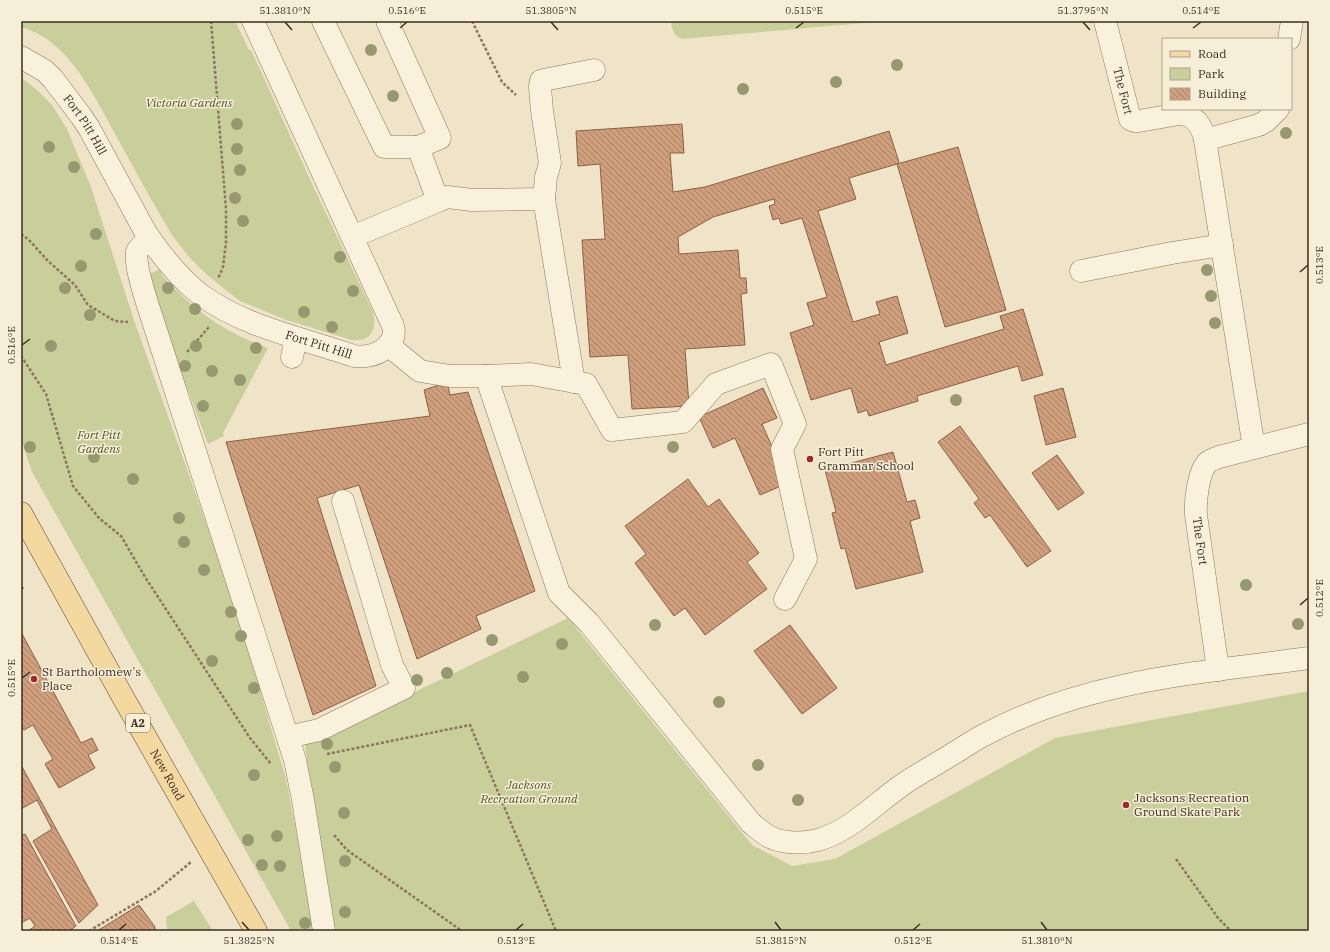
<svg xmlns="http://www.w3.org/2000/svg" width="1330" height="952" viewBox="0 0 1330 952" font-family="'IBM Plex Serif',serif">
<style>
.green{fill:#c9cf9b}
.building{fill:url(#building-back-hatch);stroke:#8d5f41}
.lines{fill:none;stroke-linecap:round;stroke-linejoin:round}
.minor-casing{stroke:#8d765c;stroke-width:23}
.major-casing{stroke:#5b4430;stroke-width:23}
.path{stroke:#8d765c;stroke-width:2.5;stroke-dasharray:3 2;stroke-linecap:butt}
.minor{stroke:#faf1dc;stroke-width:22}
.major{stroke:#f3d9a0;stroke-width:22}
.tree{fill:#96986f}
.ticks{fill:none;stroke:#3d2e20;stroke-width:1.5}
.poi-dot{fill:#9e2a2b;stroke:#f7eed8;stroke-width:1.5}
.labels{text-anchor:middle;stroke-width:3;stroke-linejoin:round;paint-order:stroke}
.shield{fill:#f7eed8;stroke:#756857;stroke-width:1}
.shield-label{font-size:11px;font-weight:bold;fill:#3d2e20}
.street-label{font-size:12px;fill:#3d2e20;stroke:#f7eed8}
.park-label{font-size:12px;font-style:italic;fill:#4d5a26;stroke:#f7eed8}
.poi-label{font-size:12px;fill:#3d2e20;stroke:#f7eed8;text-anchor:start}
.neatline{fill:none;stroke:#3d2e20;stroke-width:1.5}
.ticks-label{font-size:10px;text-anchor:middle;fill:#3d2e20}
</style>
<defs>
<pattern id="building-back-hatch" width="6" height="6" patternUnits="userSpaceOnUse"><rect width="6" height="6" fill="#cf9f7d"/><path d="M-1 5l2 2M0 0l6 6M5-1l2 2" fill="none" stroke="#a98266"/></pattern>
</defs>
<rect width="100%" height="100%" fill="#f0e4c8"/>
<!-- green -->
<g class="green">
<path d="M 21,21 L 235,21 L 249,50 L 251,50 L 314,188 L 373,312 C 377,330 371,342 351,340 L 284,319 L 240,301 L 228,292 L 205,273 L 188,256 L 172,235 C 152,202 134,168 115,134 C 94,96 68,39 21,27 Z"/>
<path d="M 671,21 L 886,21 L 682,39 C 673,36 672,29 671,21 Z"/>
<polygon points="21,77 38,91 52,105 67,129 91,187 135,323 233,599 286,779 316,931 291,931 32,472 21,440"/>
<path d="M 163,267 L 161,274 C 195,311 220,330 268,348 L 223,433 L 224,436 L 208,444 L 152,294 L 147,276 Z"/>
<polygon points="568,618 752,845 792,866 835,859 1055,738 1309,691 1309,931 328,931 305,745"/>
<polygon points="194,901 213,931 167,931 166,917"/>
</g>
<!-- building -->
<g class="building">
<polygon points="682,124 684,153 670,153 673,192 705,187 889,131 899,162 897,164 849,178 856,199 818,211 853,322 880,314 876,302 897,296 908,333 879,342 886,365 1004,329 1000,316 1023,309 1043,375 1022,381 1018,366 917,396 918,401 869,416 867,410 858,413 851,388 811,400 790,333 814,325 807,303 827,297 802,218 781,224 779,218 773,220 769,206 775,204 774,199 713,217 678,237 679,254 738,250 740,278 746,278 747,293 741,294 745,345 685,349 689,406 632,409 628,355 590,357 582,240 605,239 600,164 578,166 576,131"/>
<polygon points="958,147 1006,310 945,327 897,164"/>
<polygon points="439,385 448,386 450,395 468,392 535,591 476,616 481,629 417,659 359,485 317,498 376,686 313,715 226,442 430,416 424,390"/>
<polygon points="763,388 777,418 762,424 788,483 760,495 735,438 713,448 699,417"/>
<polygon points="1063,388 1076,437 1046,445 1034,396"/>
<polygon points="960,426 1051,551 1027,567 990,515 985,518 974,503 979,499 938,442"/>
<polygon points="893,452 907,502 915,500 920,518 910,521 923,572 856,589 845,548 841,549 832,513 836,512 825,470"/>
<polygon points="1057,455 1084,493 1058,510 1032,473"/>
<polygon points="688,479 708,507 719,499 759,553 747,562 767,589 705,635 685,608 674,616 635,563 646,554 625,526"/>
<polygon points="790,625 837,688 802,714 754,651"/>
<polygon points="21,632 81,743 92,738 98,750 88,755 95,768 59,788 45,764 53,759 33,725 24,730 21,726"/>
<polygon points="21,765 98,905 79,923 33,841 52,829 37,800 21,809"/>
<polygon points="25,834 76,926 69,931 28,931 35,926 30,918 21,923 21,836"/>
<polygon points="139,905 155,927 155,931 97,931"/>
</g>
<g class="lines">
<defs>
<g id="minor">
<polyline points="323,21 384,147 418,147"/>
<path id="s1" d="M 1105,21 L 1130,119 L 1134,121 L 1139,121 L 1179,114 C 1195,114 1202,126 1205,140"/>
<polyline points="1289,39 1292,21"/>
<path id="s2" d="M 21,57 L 45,71 L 53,79 L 81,116 L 89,128 L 146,233 C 161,255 179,278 201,295 C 245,327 302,338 354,356 C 371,359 399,348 393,326 L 253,21"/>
<polyline points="438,201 447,197 472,200 544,199"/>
<polyline points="352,237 438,201 418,147 440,138 387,21"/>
<path d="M 150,239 C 146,243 139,246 137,252 C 133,261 148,306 152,318 L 295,760 L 303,800 L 324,931"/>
<polyline points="1081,271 1172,253 1222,245"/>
<path d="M 388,345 L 420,371 L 450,376 L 486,376 L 559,593 L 589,623 L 751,823 C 755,826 760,831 765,834 C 779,844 802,844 818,840 C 850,831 875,804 902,785 C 918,774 935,765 951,755 C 963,748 975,739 988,733 C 1089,680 1198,673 1309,658"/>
<polyline points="292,357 296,338"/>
<polyline points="486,376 531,374 586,384 612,430 683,422 716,384 771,364 795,424 782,449 806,559 785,599"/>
<polyline points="574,382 544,199 546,177 550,163 542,111 540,87 541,81 544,80 594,70"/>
<polyline points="1254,448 1205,140 1259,125 1266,121 1278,109"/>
<path d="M 1218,670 L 1196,515 C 1195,502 1198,473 1207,463 C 1210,460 1215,459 1219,457 L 1309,434"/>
<polyline points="288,737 319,730 404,688 392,665 343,501"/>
</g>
<g id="major">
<path id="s3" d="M 21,513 L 124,699 L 256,931"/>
</g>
</defs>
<!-- minor casing -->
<use href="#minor" class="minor-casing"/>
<!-- major casing -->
<use href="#major" class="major-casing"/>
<!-- path -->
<g class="path">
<polyline points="211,21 226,209 226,242 223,267 218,279"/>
<polyline points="472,21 502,82 516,95"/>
<polyline points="21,234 29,240 48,261 75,285 88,305 115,321 128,322"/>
<polyline points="187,352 209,327"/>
<polyline points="21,356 46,394 73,486 99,518 121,536 145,577 250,738 271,764"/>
<polyline points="21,589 25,586"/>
<polyline points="327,754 470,725 556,931"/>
<polyline points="334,835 347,850 462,931"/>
<polyline points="1176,859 1218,918 1231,931"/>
<polyline points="89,931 156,891 191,862"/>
</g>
<!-- minor -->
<use href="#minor" class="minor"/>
<!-- major -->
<use href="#major" class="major"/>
</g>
<!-- trees -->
<g class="tree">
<circle cx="371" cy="50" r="6"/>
<circle cx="897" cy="65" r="6"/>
<circle cx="836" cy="82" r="6"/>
<circle cx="743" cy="89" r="6"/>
<circle cx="393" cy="96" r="6"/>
<circle cx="237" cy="124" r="6"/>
<circle cx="1286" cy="133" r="6"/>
<circle cx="49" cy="147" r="6"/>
<circle cx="237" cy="149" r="6"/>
<circle cx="74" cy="167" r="6"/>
<circle cx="240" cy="170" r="6"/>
<circle cx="235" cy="198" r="6"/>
<circle cx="243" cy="221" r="6"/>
<circle cx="96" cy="234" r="6"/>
<circle cx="340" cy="257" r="6"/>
<circle cx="81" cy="266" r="6"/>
<circle cx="1207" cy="270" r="6"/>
<circle cx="65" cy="288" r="6"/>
<circle cx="168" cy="288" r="6"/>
<circle cx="353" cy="291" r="6"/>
<circle cx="1211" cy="296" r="6"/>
<circle cx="195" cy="309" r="6"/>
<circle cx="304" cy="312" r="6"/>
<circle cx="90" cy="315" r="6"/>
<circle cx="1215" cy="323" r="6"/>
<circle cx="332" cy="327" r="6"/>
<circle cx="51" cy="346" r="6"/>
<circle cx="196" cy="346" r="6"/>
<circle cx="256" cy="348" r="6"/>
<circle cx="185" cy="366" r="6"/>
<circle cx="212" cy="371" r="6"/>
<circle cx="240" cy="380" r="6"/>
<circle cx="956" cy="400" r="6"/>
<circle cx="203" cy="406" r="6"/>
<circle cx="30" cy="447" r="6"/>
<circle cx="673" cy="447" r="6"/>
<circle cx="94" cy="457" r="6"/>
<circle cx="133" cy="479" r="6"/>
<circle cx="179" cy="518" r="6"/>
<circle cx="184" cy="542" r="6"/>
<circle cx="204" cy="570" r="6"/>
<circle cx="1246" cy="585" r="6"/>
<circle cx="231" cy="612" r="6"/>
<circle cx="1298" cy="624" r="6"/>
<circle cx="655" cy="625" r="6"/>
<circle cx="241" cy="636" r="6"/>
<circle cx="492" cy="640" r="6"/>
<circle cx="562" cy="644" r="6"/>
<circle cx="212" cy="661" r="6"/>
<circle cx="447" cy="673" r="6"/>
<circle cx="523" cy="677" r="6"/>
<circle cx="417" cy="680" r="6"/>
<circle cx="254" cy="688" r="6"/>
<circle cx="719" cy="702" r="6"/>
<circle cx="327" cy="744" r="6"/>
<circle cx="758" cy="765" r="6"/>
<circle cx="335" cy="767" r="6"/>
<circle cx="254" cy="775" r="6"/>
<circle cx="798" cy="800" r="6"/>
<circle cx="344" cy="813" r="6"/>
<circle cx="277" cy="836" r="6"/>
<circle cx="248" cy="840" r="6"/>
<circle cx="345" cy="861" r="6"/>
<circle cx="262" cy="865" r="6"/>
<circle cx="280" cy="866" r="6"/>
<circle cx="345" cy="912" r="6"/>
<circle cx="305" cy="923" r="6"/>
</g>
<!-- ticks -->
<path class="ticks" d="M 285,22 L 292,30M 551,22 L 558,30M 1083,22 L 1090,30M 400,28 L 407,22M 796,28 L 804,22M 1193,28 L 1201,22M 1300,272 L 1308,265M 22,345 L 30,339M 1300,605 L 1308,598M 22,678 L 30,672M 242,922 L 249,930M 775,922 L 781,930M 1041,922 L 1047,930M 119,930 L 126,924M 516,930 L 523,924M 913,930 L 920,924"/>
<!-- markers -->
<g class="poi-dot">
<circle cx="810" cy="459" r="4"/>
<circle cx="34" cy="679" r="4"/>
<circle cx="1126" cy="805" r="4"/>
</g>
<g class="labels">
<!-- shield labels -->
<rect class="shield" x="126" y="714" width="24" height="18" rx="3"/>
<g class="shield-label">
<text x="138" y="727">A2</text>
</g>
<!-- street labels -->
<g class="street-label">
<text dy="4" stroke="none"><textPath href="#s1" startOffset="72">The Fort</textPath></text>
<text dy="4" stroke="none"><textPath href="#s2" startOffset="95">Fort Pitt Hill</textPath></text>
<text dy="4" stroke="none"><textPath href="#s2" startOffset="431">Fort Pitt Hill</textPath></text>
<text transform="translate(1200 541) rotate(82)" y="4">The Fort</text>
<text dy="4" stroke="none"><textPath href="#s3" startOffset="300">New Road</textPath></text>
</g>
<!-- park labels -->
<g class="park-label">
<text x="189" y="107">Victoria Gardens</text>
<text x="99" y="439">Fort Pitt<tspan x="99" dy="14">Gardens</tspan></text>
<text x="529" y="789">Jacksons<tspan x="529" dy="14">Recreation Ground</tspan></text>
</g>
<!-- poi labels -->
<g class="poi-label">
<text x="818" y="456">Fort Pitt<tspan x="818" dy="14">Grammar School</tspan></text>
<text x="42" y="676">St Bartholomew's<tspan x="42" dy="14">Place</tspan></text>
<text x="1134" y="802">Jacksons Recreation<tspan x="1134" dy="14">Ground Skate Park</tspan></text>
</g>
</g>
<!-- border -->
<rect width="1330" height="952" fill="none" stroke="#f7eed8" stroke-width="44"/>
<!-- legend -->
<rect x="1162" y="38" width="130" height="72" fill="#f7eed8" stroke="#ada18e"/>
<rect x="1170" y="51" width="20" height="6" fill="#f3d9a0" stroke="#ada18e"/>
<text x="1198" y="58" font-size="12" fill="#3d2e20">Road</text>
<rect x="1170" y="68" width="20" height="12" fill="#c9cf9b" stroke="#ada18e"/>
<text x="1198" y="78" font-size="12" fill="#3d2e20">Park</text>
<rect x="1170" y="88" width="20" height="12" fill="url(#building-back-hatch)" stroke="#ada18e"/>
<text x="1198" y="98" font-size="12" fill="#3d2e20">Building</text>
<rect x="22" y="22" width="1286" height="908" class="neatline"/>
<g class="ticks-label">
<text x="285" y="14">51.3810°N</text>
<text x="407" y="14">0.516°E</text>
<text x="551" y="14">51.3805°N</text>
<text x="804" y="14">0.515°E</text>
<text x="1083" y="14">51.3795°N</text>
<text x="1201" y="14">0.514°E</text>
<text transform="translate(1319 265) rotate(-90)" y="4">0.513°E</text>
<text transform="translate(11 345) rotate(-90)" y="4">0.516°E</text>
<text transform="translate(1319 598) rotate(-90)" y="4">0.512°E</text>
<text transform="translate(11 678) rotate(-90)" y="4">0.515°E</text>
<text x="119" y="944">0.514°E</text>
<text x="249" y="944">51.3825°N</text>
<text x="516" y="944">0.513°E</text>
<text x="781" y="944">51.3815°N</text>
<text x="913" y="944">0.512°E</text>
<text x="1047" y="944">51.3810°N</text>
</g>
</svg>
